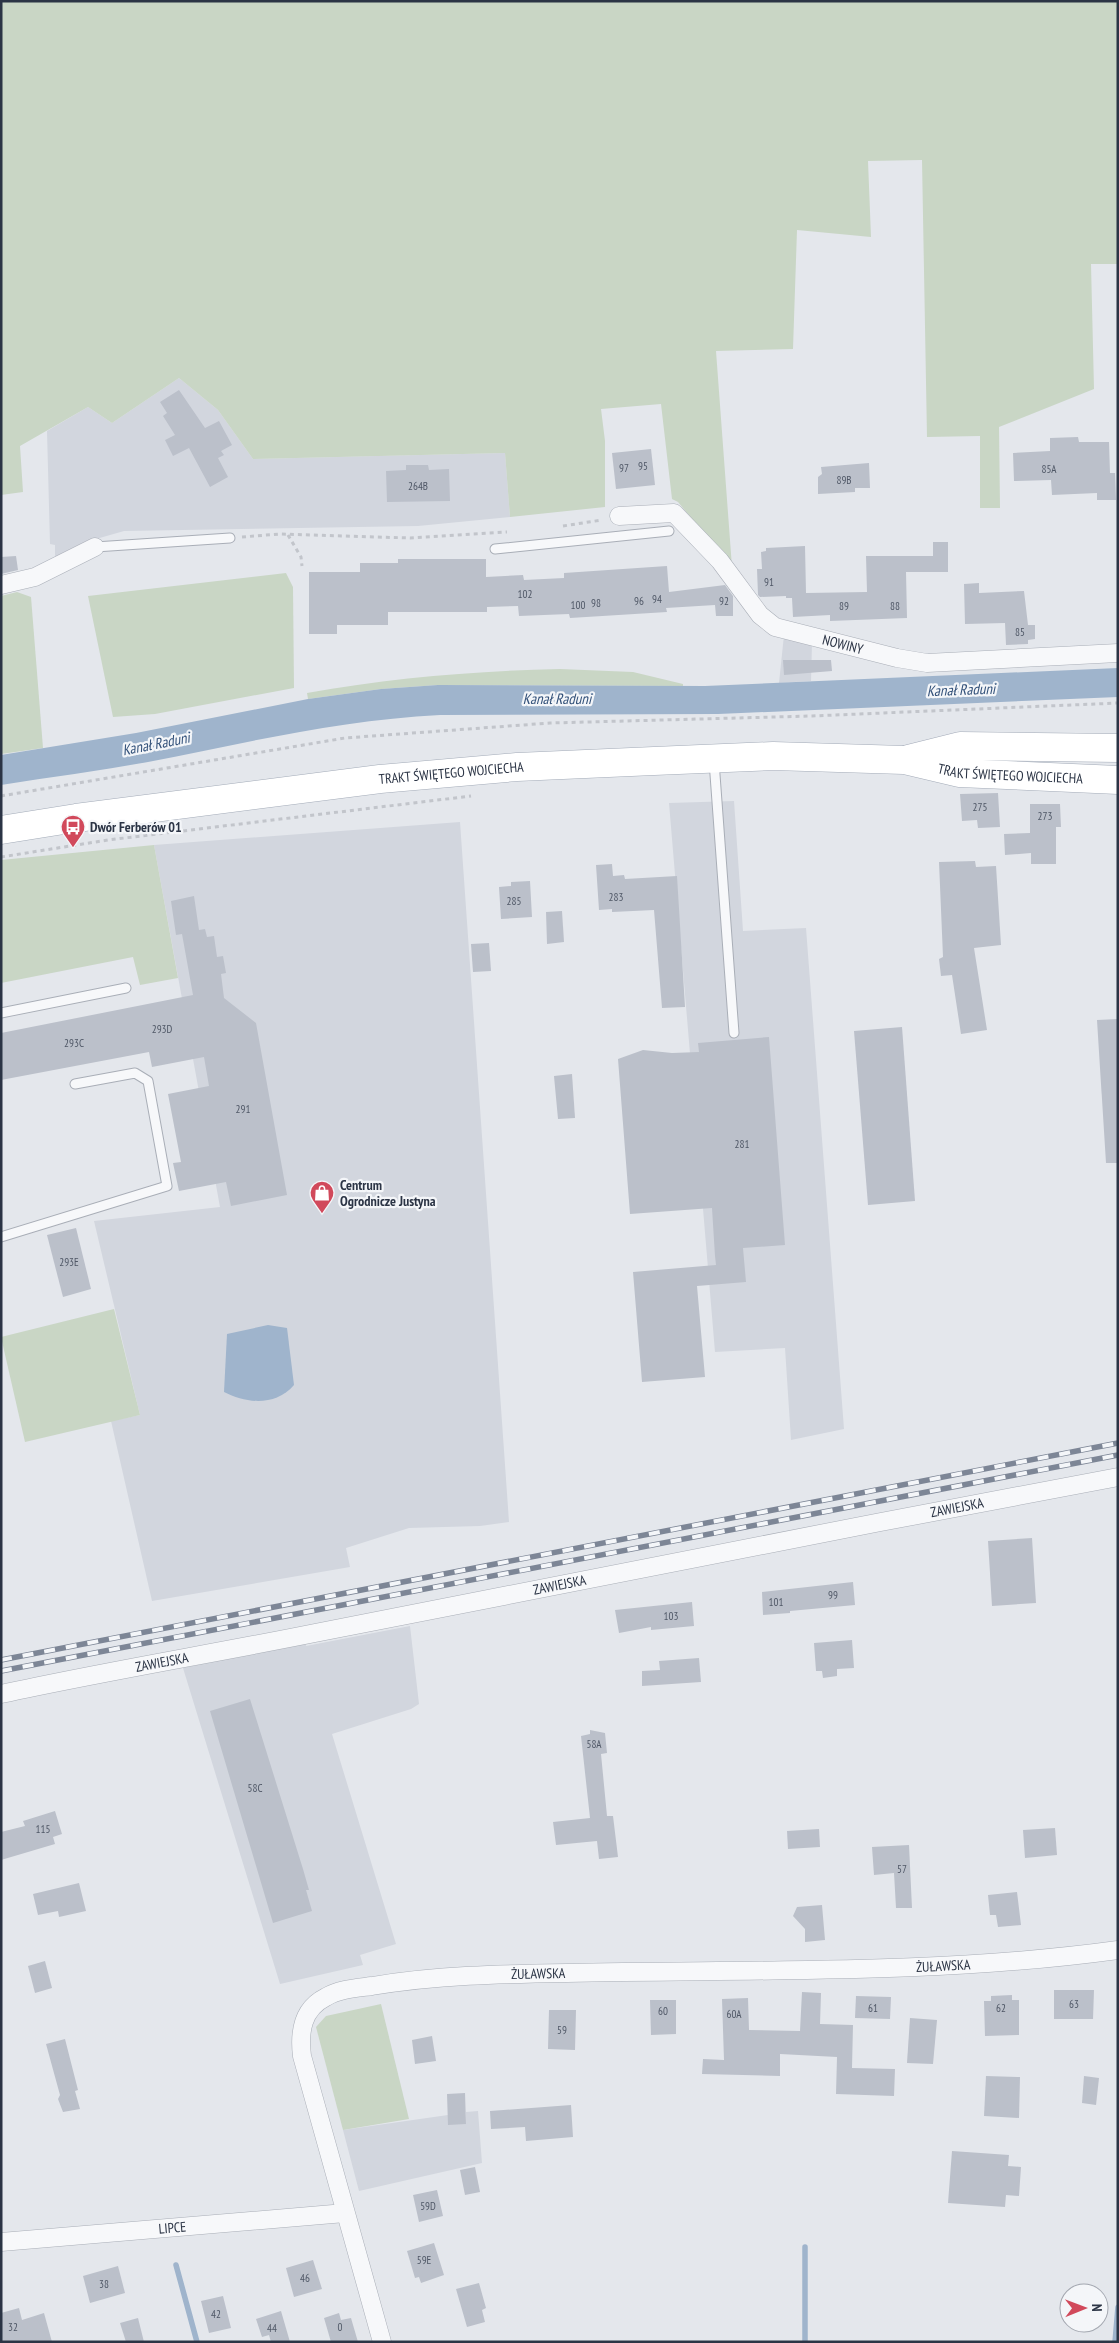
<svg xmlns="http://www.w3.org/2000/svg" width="1119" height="2343" viewBox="0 0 1119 2343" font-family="'PT Sans Narrow',sans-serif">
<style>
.built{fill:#d2d6de}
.green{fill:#c9d6c5}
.water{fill:#9fb4cc}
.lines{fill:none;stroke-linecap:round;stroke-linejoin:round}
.stream{stroke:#9fb4cc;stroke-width:5.5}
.building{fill:#bbc0ca}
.service-casing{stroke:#a9aeb7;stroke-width:11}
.minor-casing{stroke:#a9aeb7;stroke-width:19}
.primary-casing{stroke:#a3abb8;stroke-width:29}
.path{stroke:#c2c5cb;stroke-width:3;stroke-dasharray:4 4;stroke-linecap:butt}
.service{stroke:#f7f8fa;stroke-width:9}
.minor{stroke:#f7f8fa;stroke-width:18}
.primary{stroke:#fff;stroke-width:28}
.rail-casing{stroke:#7d8696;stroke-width:5.5}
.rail{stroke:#f4f6f9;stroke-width:4;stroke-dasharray:11;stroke-linecap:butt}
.labels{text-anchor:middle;stroke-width:4.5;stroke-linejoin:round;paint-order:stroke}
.number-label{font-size:11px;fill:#4f5766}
.street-label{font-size:14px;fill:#2b3445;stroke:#f4f6f9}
.poi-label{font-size:14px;font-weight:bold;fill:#2b3445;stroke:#f4f6f9;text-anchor:start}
.water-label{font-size:15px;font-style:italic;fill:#34527a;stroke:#f4f6f9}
</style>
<rect width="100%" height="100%" fill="#e4e7ec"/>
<!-- built -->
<g class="built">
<polygon points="179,378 218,410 253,459 505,453 510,517 418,526 124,531 89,541 55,558 55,545 50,544 47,431 88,407 112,423"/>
<polygon points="784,635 812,643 811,681 779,683"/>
<polygon points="734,801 743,931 806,928 844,1429 791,1440 785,1348 715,1352 669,803"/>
<polygon points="460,822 509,1522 480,1526 409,1528 346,1548 350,1567 152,1601 111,1421 140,1415 94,1221 220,1207 154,845"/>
<polygon points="410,1626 419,1704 411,1709 332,1734 396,1944 360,1955 363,1965 280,1984 183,1668 305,1642 306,1646"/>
<polygon points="478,2111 482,2163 359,2191 343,2130 448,2115 466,2124 466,2112"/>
</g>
<!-- green -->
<g class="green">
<polygon points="1,1 1118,1 1118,264 1091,264 1094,389 999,427 1000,508 980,508 980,436 927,437 922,160 868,161 871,237 797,230 793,349 716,351 732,567 678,502 672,499 661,404 601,409 605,441 605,507 510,517 505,453 253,459 218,410 179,378 112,423 88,407 20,446 23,492 1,495"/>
<polygon points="286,573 293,587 294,688 155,714 113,717 88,596"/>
<polygon points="17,592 31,597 43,748 1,754 1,596"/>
<path d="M 560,669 L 633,672 L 683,684 L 683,686 L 438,685 L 381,689 L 308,699 L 307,693 C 390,678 475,671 560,669 Z"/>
<polygon points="154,845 178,978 140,985 133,957 1,983 1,860"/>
<polygon points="114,1309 140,1415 25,1442 1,1337"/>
<polygon points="381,2004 409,2119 343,2130 316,2027 326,2016"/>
</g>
<!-- water -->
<g class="water">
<path d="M 1118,668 L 1118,697 L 718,714 L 440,715 C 340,720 245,743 148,762 C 99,771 50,777 1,785 L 1,755 L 136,733 L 308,699 L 381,689 L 438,685 L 705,686 Z"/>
<path d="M 268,1325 L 287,1328 L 294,1385 C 276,1406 247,1404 224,1392 L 227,1334 Z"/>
</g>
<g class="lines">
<!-- stream -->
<g class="stream">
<polyline points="176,2265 197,2342"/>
<polyline points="805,2342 805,2247"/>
<polyline points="1115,2342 1118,2307"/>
</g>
</g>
<!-- building -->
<g class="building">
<polygon points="179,390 205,428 219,421 232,445 221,451 224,455 218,458 228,477 210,487 189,448 173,456 165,440 175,435 163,416 167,413 160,402"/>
<polygon points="1078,437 1079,442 1109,442 1110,473 1115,473 1116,500 1097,500 1097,493 1052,495 1051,480 1014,481 1013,453 1050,451 1050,438"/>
<polygon points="651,449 655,485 616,489 612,453"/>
<polygon points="869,463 870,488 855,488 855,492 818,494 818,477 822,474 821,467"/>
<polygon points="406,465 428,465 429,470 449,469 450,501 387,502 386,471 406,470"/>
<polygon points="933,542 948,542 948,572 906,572 907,618 830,621 830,615 793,617 792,598 786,598 786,596 760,597 758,595 757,569 762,569 761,552 766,551 766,548 805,546 806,593 867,592 866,556 933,556"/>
<polygon points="16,556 18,570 1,574 1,557"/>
<polygon points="398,559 486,559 486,577 523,575 524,580 564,578 564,573 667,566 669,592 725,585 733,596 733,616 716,616 715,605 666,608 667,612 570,618 569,614 519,616 518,606 487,607 487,612 388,612 388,625 337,625 337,634 309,634 309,572 360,572 360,563 398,563"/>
<polygon points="979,583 979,593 1024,591 1028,625 1035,625 1035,639 1028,640 1028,644 1006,645 1005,623 965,624 964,584"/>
<polygon points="783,660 831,660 832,671 784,675"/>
<polygon points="998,793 1000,827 978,828 977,820 962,821 960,794"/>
<polygon points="1030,804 1060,804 1061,827 1056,827 1056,864 1031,864 1031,853 1005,855 1004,834 1030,833"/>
<polygon points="975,861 976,867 996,866 1001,945 974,948 987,1030 961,1034 952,975 941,976 939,959 943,957 939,862"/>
<polygon points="612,864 613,876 624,875 625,879 677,876 685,1007 662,1008 654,910 612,912 612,909 599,910 596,865"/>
<polygon points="530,881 532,917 501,919 499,887 511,886 511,882"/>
<polygon points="194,896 199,930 205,929 207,937 214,936 217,957 223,956 226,973 221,974 224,998 256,1023 287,1195 231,1206 226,1182 179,1191 173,1163 181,1162 168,1094 209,1086 204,1057 152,1067 149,1052 1,1080 1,1033 193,995 182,934 176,935 171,901"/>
<polygon points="562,911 564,942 547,944 546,912"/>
<polygon points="489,943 491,971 473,972 471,944"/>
<polygon points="1118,1019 1118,1163 1106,1163 1097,1020"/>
<polygon points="902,1027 915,1201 868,1205 854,1031"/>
<polygon points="769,1037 785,1245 743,1248 746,1282 697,1286 705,1377 642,1382 633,1272 716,1265 715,1256 712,1208 630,1214 618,1059 643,1050 672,1053 699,1052 698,1043"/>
<polygon points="572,1074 575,1118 558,1119 554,1076"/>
<polygon points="76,1228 91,1289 63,1297 47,1235"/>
<polygon points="1032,1538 1036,1603 992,1606 988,1541"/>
<polygon points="853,1582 855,1605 790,1611 790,1613 763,1615 762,1592"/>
<polygon points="692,1602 694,1626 651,1630 651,1627 619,1633 615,1610"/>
<polygon points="852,1640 854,1668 837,1669 837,1676 823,1678 822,1671 816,1671 814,1643"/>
<polygon points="699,1658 701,1682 642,1686 642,1671 660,1670 659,1661"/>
<polygon points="250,1699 303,1869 309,1890 306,1890 312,1911 273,1923 210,1711"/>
<polygon points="590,1730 605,1733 607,1753 601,1754 607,1816 613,1816 618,1857 599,1859 597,1841 556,1845 553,1822 590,1818 581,1736 590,1734"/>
<polygon points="55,1811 62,1834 53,1837 55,1844 1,1860 1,1832 25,1826 23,1821"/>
<polygon points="1055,1828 1057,1855 1025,1858 1023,1830"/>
<polygon points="819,1829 820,1847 788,1849 787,1831"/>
<polygon points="909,1845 912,1908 896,1908 894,1873 874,1875 872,1847"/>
<polygon points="79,1883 86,1911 59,1917 58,1911 38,1915 33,1894"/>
<polygon points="1017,1892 1021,1925 998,1927 996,1915 990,1915 988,1895"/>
<polygon points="822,1905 825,1940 805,1942 805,1929 793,1916 797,1907"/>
<polygon points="45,1961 52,1988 35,1993 28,1966"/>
<polygon points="1054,1990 1094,1990 1093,2019 1054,2019"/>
<polygon points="802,1992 821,1993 820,2024 853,2025 852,2068 895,2069 894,2096 836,2094 837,2057 780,2054 780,2076 702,2074 703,2059 724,2060 722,1999 748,1998 749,2030 800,2031"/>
<polygon points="1012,1995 1012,2000 1019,2000 1019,2035 985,2036 984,2001 991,2001 991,1996"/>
<polygon points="856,1996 891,1997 890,2019 855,2018"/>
<polygon points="650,2000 676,2000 676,2034 651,2035"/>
<polygon points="549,2010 576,2010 575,2050 548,2049"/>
<polygon points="910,2018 937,2020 933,2064 907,2063"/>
<polygon points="432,2036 436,2061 415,2064 412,2040"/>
<polygon points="65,2039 78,2090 75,2091 80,2109 63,2112 58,2099 60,2095 46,2044"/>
<polygon points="986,2076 1020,2077 1019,2118 984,2116"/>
<polygon points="1084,2076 1099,2078 1096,2105 1082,2103"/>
<polygon points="465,2093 466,2124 448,2125 447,2094"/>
<polygon points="571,2105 573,2137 526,2141 525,2127 491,2129 490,2111"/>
<polygon points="952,2151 1009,2155 1008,2166 1021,2167 1019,2196 1006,2195 1005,2207 948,2203"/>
<polygon points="475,2167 480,2192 465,2195 460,2170"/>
<polygon points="437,2190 443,2216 419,2222 413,2195"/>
<polygon points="434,2243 444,2275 421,2283 419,2277 415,2278 407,2251"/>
<polygon points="313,2260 322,2289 294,2297 286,2268"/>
<polygon points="118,2266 125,2293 90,2303 83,2276"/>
<polygon points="479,2283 486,2308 482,2310 485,2322 467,2327 456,2289"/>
<polygon points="223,2296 231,2328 209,2333 201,2301"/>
<polygon points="19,2308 22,2320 44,2313 52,2342 1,2342 1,2313"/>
<polygon points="281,2311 290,2342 271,2342 269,2335 262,2337 256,2319"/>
<polygon points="339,2313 341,2320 351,2318 358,2342 331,2342 324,2318"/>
<polygon points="138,2318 144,2342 126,2342 120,2323"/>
</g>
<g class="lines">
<defs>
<g id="service">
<polyline points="95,547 230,538"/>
<polyline points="495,549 669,531"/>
<polyline points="714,761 734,1033"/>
<polyline points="1,1013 126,988"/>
<polyline points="1,1237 167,1186 148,1081 135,1073 75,1084"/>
</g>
<g id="minor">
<path id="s1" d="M 619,516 L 674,513 L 720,561 L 760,615 L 775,627 L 897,658 L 927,663 L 1118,653"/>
<polyline points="1,585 35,577 95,547"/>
<path id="s2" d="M 1,1694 C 106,1671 211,1654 315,1633 C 583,1580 850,1527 1118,1477"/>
<path id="s3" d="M 1,2242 L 345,2213"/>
<path id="s4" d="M 382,2342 L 302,2056 C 299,2032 302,2009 326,1997 C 339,1989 357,1988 372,1986 C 437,1975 501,1974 567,1973 C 750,1969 936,1975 1118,1950"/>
</g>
<g id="primary">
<polyline points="908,759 960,746 1118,748"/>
<path id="s5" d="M 1,830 L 76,818 L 380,779 L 517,767 L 654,761 L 773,756 L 904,760 L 959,773 L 1118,780"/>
</g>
</defs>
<!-- service casing -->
<use href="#service" class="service-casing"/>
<!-- minor casing -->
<use href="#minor" class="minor-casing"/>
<!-- primary casing -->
<use href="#primary" class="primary-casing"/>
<!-- path -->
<g class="path">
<polyline points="563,526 602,520"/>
<polyline points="288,535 301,557 302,566"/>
<polyline points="242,537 280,534 410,538 507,532"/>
<polyline points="1,796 345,738 550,723 812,716 1118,703"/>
<polyline points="1,857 108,840 471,796"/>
</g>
<!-- service -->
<use href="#service" class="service"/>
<!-- minor -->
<use href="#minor" class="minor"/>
<!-- primary -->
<use href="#primary" class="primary"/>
<defs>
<g id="rail">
<polyline points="1,1660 1118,1443"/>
<polyline points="1,1671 1118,1455"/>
</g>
</defs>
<!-- rail casing -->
<use href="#rail" class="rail-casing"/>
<!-- rail -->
<use href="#rail" class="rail"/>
</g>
<!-- icons -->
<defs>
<symbol id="bus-pin" viewBox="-11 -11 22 30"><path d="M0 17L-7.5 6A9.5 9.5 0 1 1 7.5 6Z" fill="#d1495b" stroke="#f4f6f9"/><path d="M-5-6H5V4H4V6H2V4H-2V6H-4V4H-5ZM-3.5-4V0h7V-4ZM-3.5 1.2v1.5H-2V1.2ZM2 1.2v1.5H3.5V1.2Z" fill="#fff"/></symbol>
<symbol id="shop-pin" viewBox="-11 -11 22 30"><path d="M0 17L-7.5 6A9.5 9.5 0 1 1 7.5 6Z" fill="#d1495b" stroke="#f4f6f9"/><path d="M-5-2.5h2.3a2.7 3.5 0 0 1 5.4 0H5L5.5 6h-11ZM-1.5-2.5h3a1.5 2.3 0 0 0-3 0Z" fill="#fff"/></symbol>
</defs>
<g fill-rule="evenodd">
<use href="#bus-pin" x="59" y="813" width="28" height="38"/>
<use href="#shop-pin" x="308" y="1179" width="28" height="38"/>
</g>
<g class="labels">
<!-- number labels -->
<g class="number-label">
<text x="643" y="470">95</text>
<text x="624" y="472">97</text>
<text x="1049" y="473">85A</text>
<text x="844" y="484">89B</text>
<text x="418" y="490">264B</text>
<text x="769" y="586">91</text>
<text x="525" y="598">102</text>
<text x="657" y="603">94</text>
<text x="639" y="605">96</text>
<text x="724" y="605">92</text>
<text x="596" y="607">98</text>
<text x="578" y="609">100</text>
<text x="844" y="610">89</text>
<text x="895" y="610">88</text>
<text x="1020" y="636">85</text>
<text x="980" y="811">275</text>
<text x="1045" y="820">273</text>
<text x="616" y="901">283</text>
<text x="514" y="905">285</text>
<text x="162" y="1033">293D</text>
<text x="74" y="1047">293C</text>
<text x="243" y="1113">291</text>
<text x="742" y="1148">281</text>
<text x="69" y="1266">293E</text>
<text x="833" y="1599">99</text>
<text x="776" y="1606">101</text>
<text x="671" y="1620">103</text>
<text x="594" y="1748">58A</text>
<text x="255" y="1792">58C</text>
<text x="43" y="1833">115</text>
<text x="902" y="1873">57</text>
<text x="1074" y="2008">63</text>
<text x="873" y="2012">61</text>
<text x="1001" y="2012">62</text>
<text x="663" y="2015">60</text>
<text x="734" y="2018">60A</text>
<text x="562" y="2034">59</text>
<text x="428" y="2210">59D</text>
<text x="424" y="2264">59E</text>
<text x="305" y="2282">46</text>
<text x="104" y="2288">38</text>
<text x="216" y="2318">42</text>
<text x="13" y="2331">32</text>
<text x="340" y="2331">0</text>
<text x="272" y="2332">44</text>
</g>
<!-- street labels -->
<g class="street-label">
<text dy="5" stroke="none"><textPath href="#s1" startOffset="278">NOWINY</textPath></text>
<text dy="5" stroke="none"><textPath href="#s5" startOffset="454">TRAKT ŚWIĘTEGO WOJCIECHA</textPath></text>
<text dy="5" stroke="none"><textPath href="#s5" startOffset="1015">TRAKT ŚWIĘTEGO WOJCIECHA</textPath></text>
<text dy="5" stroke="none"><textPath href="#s2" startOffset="974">ZAWIEJSKA</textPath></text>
<text dy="5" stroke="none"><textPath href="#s2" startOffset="569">ZAWIEJSKA</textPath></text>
<text dy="5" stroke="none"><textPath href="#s2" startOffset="164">ZAWIEJSKA</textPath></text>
<text dy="5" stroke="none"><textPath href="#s4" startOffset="985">ŻUŁAWSKA</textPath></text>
<text dy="5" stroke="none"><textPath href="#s4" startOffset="580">ŻUŁAWSKA</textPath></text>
<text dy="5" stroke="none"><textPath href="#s3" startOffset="172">LIPCE</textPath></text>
</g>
<!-- poi labels -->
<g class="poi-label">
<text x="90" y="832">Dwór Ferberów 01</text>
<text x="340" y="1190">Centrum<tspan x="340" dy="16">Ogrodnicze Justyna</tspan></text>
</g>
<!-- water labels -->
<g class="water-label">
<text transform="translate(961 690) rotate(-2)" y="5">Kanał Raduni</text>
<text x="557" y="704">Kanał Raduni</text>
<text transform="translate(156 744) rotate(-11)" y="5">Kanał Raduni</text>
</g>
</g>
<!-- border -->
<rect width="1119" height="2343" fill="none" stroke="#2b3445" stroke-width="5"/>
<!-- north arrow -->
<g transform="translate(1084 2308) rotate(89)"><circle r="24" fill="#f4f6f9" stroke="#a4a8b1"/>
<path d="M0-4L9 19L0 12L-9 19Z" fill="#d1495b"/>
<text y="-8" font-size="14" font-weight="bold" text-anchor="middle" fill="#2b3445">N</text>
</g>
</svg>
